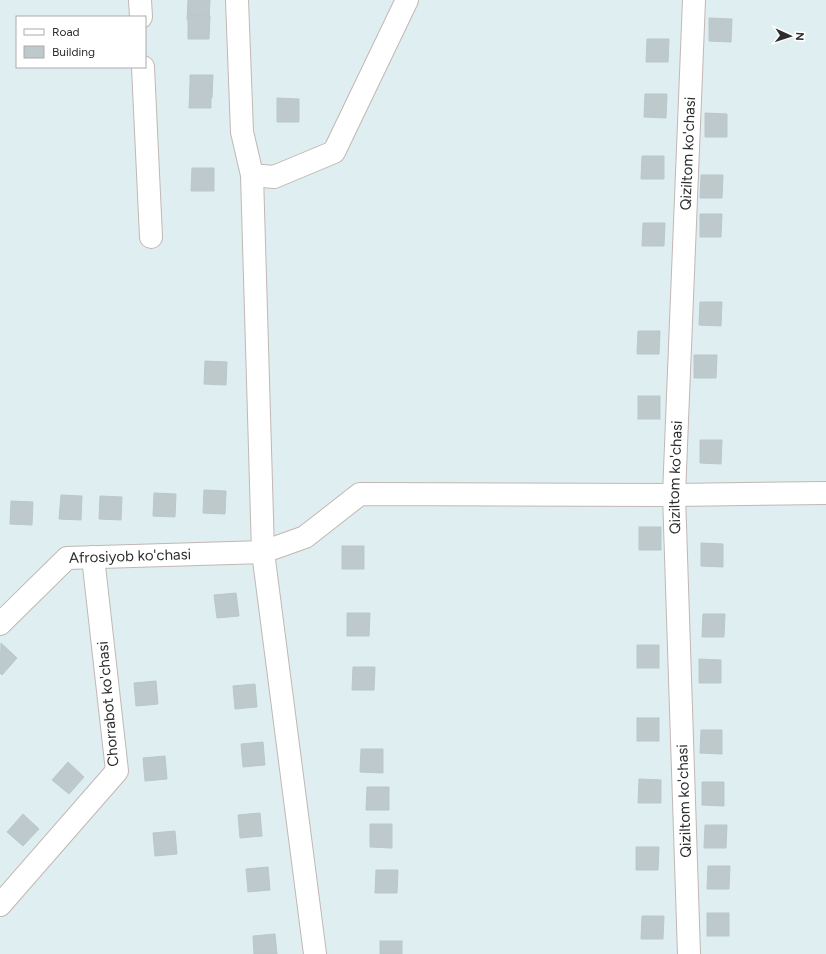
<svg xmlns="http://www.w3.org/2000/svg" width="826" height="954" viewBox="0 0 826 954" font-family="Figtree,sans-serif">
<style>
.building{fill:#bec9cc;stroke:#b8c8cc}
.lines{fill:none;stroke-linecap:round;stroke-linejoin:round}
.minor-casing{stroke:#c2b7b3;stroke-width:24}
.minor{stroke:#fff;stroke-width:22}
.labels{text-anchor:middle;stroke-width:4;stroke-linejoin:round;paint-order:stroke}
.street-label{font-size:15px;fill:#2d2d2d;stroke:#fff}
</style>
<rect width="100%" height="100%" fill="#dfeef0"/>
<!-- building -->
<g class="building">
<polygon points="188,0 210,0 209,20 187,20"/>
<polygon points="188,15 210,16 209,39 188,39"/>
<polygon points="709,18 732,19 731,42 709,41"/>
<polygon points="647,39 669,39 668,62 646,62"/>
<polygon points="190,75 213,75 212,98 190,98"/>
<polygon points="190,85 211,85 211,108 189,108"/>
<polygon points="645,94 667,94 666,118 644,117"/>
<polygon points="277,98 299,99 299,122 277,122"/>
<polygon points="705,113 727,114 727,137 705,137"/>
<polygon points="642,156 664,156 664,179 641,179"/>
<polygon points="192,168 214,168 214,191 191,191"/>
<polygon points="701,175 723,175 722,198 700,198"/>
<polygon points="700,214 722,214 721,237 700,237"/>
<polygon points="643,223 665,223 664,246 642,246"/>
<polygon points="700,302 722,302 721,326 699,325"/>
<polygon points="638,331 660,331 659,354 637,354"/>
<polygon points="694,355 717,355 716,378 694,378"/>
<polygon points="205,361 227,362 226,385 204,384"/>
<rect x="638" y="396" width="22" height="23"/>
<polygon points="700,440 722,440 721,464 700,463"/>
<polygon points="204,490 226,491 225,514 203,513"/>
<polygon points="154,493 176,494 175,517 153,516"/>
<polygon points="61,495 82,496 81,520 59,519"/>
<polygon points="100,496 122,497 121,520 99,519"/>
<polygon points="11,501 33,502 32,525 10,524"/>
<rect x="639" y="527" width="22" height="23"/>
<polygon points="701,543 723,544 723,567 701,566"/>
<rect x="342" y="546" width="22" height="23"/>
<polygon points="236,593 239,616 217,618 214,595"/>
<polygon points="347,613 370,613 369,636 347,636"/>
<polygon points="703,614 725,614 724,637 702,637"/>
<polygon points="1,643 17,658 2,675 0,673"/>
<rect x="637" y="645" width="22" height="23"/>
<polygon points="699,659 721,660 721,683 699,683"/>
<polygon points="353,667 375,667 374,690 352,690"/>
<polygon points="156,681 158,704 136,706 134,683"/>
<polygon points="255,684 257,707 235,709 233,686"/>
<rect x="637" y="718" width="22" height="23"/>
<polygon points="701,730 722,730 722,754 700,753"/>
<polygon points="263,742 265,765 243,767 241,744"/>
<polygon points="361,749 383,749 383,773 360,772"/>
<polygon points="165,756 167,779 145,781 143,758"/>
<polygon points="68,762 84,777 69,794 52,780"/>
<polygon points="639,779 661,780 661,803 638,803"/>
<polygon points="702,782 724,782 724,806 702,805"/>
<polygon points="367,787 389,787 389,810 366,810"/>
<polygon points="260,813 262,836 240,838 238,815"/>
<polygon points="23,814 39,829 23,846 7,832"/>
<polygon points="370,824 392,824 392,848 370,847"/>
<polygon points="705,825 727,825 726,848 704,848"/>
<polygon points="175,831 177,854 155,856 153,833"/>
<polygon points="636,847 659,847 658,870 636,870"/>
<polygon points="708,866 730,866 729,889 707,889"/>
<polygon points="268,867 270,890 248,892 246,869"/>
<polygon points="376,870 398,870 397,893 375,893"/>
<rect x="707" y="913" width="22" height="23"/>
<polygon points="642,916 664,916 663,939 641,939"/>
<polygon points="275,934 277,954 254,954 253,936"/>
<rect x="380" y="941" width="22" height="13"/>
</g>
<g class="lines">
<defs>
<g id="minor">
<polyline points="140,0 141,17"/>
<polyline points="237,0 242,132 252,175 263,552 315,954"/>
<polyline points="143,67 151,237"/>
<polyline points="252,175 274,177 334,152 407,0"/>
<path id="s1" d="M 0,624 L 67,558 L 263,552 L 305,537 L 360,494 L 674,495 L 826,493"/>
<polyline points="0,905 117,771 93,557"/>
<path id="s2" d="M 689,954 L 674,495 L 694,0"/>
</g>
</defs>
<!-- minor casing -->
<use href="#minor" class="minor-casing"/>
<!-- minor -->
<use href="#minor" class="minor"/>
</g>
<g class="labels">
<!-- street labels -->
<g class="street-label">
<text dy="5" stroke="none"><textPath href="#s2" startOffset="801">Qiziltom ko'chasi</textPath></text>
<text dy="5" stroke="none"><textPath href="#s2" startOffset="477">Qiziltom ko'chasi</textPath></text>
<text dy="5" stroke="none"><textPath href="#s1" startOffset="157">Afrosiyob ko'chasi</textPath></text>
<text transform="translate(108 704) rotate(-95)" y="5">Chorrabot ko'chasi</text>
<text transform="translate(684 801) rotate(-92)" y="5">Qiziltom ko'chasi</text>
</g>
</g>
<!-- legend -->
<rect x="16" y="16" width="130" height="52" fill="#ffffff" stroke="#ababab"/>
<rect x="24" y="29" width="20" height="6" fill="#ffffff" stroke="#ababab"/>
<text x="52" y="36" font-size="12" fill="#2d2d2d">Road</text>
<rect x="24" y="46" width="20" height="12" fill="#bec9cc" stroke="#ababab"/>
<text x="52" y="56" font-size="12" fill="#2d2d2d">Building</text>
<!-- north arrow -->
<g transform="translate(790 36) rotate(93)" stroke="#ffffff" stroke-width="3" paint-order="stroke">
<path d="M0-3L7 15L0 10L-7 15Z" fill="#2d2d2d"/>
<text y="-6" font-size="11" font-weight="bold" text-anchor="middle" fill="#2d2d2d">N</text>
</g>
</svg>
